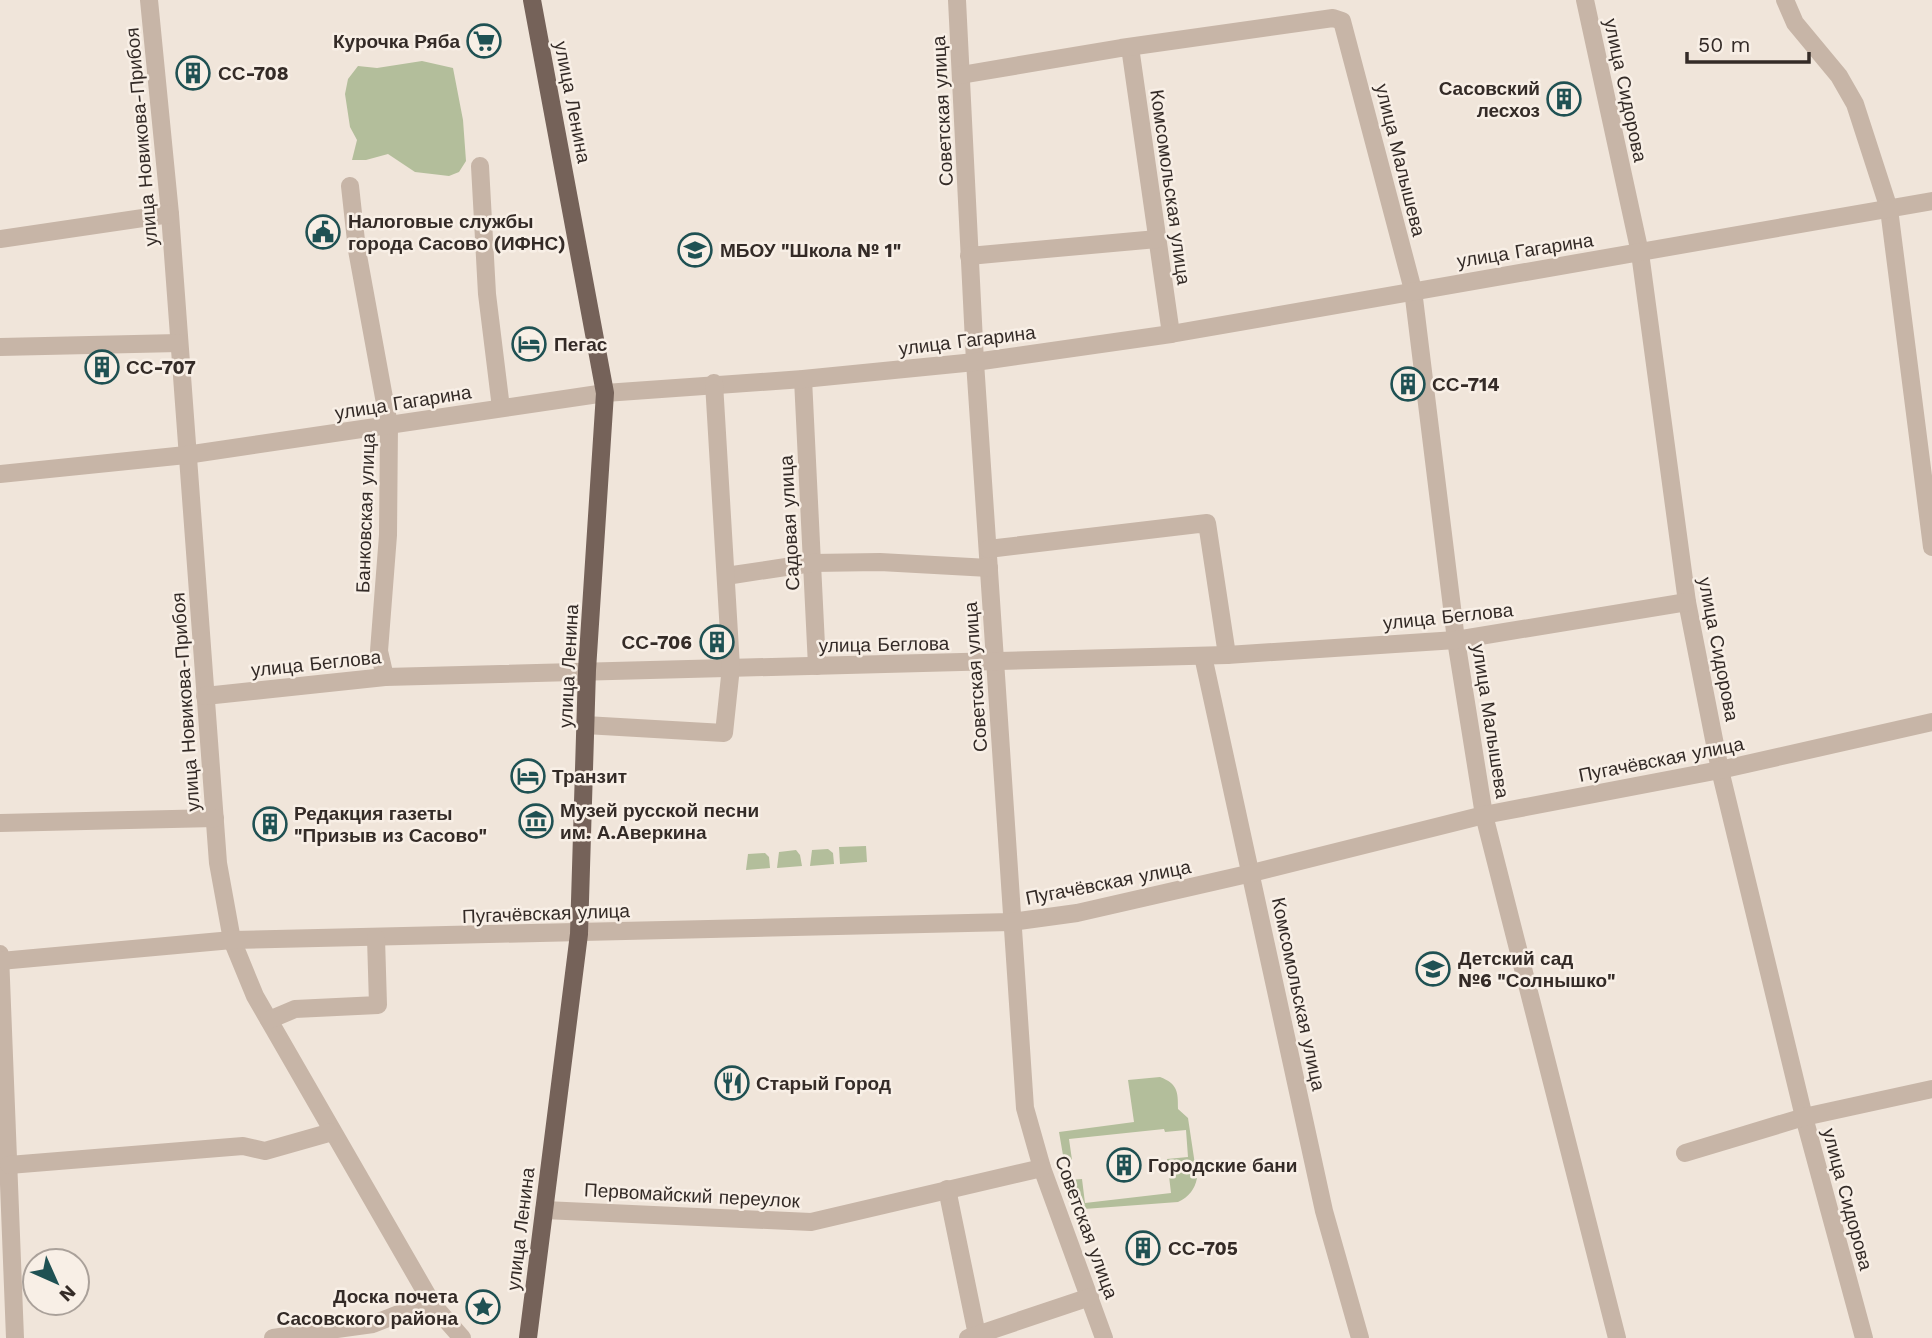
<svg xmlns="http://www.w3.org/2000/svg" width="1932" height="1338" viewBox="0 0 1932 1338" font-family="'Work Sans',sans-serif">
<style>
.green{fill:#b3be9b}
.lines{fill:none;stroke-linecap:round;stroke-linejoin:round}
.minor{stroke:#c7b5a7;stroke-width:18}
.major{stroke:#756259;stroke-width:18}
.labels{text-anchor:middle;stroke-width:5;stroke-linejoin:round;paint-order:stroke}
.poi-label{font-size:19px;font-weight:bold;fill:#342b27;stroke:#f8efe6;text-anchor:start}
.street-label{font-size:19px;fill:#342b27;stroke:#f8efe6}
</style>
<rect width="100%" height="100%" fill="#f0e5da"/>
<!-- green -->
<g class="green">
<polygon points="422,61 453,68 463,120 466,161 459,172 449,176 415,172 388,154 366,160 352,160 357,140 350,127 345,94 348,79 358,66 377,68"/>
<polygon points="866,846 867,862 840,864 839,847"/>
<polygon points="828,849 833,853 834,864 810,866 812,850"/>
<polygon points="796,850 800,855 802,866 777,868 779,852"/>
<polygon points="765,853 769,857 770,868 746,870 748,854"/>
<path d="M 1160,1077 C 1178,1084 1178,1092 1178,1109 L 1188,1118 L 1197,1178 C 1195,1189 1189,1197 1178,1202 L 1084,1209 L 1073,1196 L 1069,1180 L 1082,1179 L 1085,1203 L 1171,1193 L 1167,1159 L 1188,1157 L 1186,1130 L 1165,1132 L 1164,1129 L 1069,1139 L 1072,1160 L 1064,1161 L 1059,1132 L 1134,1122 L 1128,1080 Z"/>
</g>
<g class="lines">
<!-- minor -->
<g class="minor">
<polyline points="149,0 170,214 218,863 232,940 255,996 433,1305 462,1338"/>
<polyline points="957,0 975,362 1025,1108 1042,1168 1104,1338"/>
<polyline points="1585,0 1640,253 1687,602 1720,770 1804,1117 1864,1338"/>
<polyline points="1785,0 1795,23 1839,76 1855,104 1889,209 1932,547"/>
<polyline points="1130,47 1171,334"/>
<polyline points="961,75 1121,48 1333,18 1342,21 1413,290 1456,640 1484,815 1617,1338"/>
<polyline points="480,166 487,294 501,408"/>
<polyline points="350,186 357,250 389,425 388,535 379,651 385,677"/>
<polyline points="0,239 170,214"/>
<polyline points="969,256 1157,239"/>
<polyline points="0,347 179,343"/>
<polyline points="803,379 817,666"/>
<polyline points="0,474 186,455 605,393 803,379 975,362 1171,334 1932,201"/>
<polyline points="988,549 1207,523 1227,655"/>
<polyline points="726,576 812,563 880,562 989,568"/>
<polyline points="1203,656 1324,1211 1360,1338"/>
<polyline points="205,696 385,677 1227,655 1456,640 1687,602"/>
<polyline points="585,725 724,733 731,667 714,383"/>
<polyline points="0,823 215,818"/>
<polyline points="0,954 15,1338"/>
<polyline points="0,961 232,940 1011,922 1077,913 1252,873 1484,815 1720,770 1932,722"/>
<polyline points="269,1020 295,1009 378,1005 376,938"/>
<polyline points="1685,1153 1804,1117 1932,1089"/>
<polyline points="9,1165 243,1146 265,1151 332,1132"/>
<polyline points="947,1189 977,1335"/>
<polyline points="544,1210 811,1222 1042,1168"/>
<polyline points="273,1338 373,1324 411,1309 433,1305"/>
<polyline points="968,1338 1090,1297"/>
</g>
<!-- major -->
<polyline class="major" points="528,1338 579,934 587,670 605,393 532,0"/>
</g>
<!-- icons -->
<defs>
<symbol id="supermarket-ring" viewBox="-11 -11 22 22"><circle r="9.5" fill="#f8efe6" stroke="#1f5153" stroke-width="1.5"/><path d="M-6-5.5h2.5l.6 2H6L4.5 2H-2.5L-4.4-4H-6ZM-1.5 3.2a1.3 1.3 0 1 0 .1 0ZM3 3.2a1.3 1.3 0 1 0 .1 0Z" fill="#1f5153"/></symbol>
<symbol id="building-ring" viewBox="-11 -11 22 22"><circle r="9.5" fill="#f8efe6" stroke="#1f5153" stroke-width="1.5"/><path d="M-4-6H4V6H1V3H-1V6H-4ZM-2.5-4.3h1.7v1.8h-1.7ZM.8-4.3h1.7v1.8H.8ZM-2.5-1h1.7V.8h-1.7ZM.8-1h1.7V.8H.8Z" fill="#1f5153"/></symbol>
<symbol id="civic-ring" viewBox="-11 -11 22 22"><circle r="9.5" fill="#f8efe6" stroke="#1f5153" stroke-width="1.5"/><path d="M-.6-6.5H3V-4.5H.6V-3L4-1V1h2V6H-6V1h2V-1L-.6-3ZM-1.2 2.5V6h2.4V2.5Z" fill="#1f5153"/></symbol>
<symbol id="school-ring" viewBox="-11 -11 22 22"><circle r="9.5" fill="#f8efe6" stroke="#1f5153" stroke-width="1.5"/><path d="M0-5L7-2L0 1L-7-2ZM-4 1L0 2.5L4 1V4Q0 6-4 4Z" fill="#1f5153"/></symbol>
<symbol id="hotel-ring" viewBox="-11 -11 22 22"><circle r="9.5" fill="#f8efe6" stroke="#1f5153" stroke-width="1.5"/><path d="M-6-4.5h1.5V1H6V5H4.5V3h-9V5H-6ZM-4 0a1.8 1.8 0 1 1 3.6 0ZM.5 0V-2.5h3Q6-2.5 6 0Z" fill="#1f5153"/></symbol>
<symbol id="museum-ring" viewBox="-11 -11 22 22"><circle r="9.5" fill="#f8efe6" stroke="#1f5153" stroke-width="1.5"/><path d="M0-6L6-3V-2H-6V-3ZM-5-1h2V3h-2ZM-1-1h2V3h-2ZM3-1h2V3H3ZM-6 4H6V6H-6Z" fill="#1f5153"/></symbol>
<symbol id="restaurant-ring" viewBox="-11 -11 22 22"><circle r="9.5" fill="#f8efe6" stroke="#1f5153" stroke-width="1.5"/><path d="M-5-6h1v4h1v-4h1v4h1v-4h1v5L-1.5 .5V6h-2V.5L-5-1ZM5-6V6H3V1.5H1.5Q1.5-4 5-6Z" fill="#1f5153"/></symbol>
<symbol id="sight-ring" viewBox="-11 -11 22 22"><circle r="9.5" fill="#f8efe6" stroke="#1f5153" stroke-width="1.5"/><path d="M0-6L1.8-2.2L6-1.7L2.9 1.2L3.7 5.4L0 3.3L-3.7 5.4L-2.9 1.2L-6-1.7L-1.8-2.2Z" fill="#1f5153"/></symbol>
</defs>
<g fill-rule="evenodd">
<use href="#supermarket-ring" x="465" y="22" width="38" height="38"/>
<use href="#building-ring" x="174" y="54" width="38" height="38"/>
<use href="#building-ring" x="1545" y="80" width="38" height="38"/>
<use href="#civic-ring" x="304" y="213" width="38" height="38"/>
<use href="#school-ring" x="676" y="231" width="38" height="38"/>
<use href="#hotel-ring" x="510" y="325" width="38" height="38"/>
<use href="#building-ring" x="83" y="348" width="38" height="38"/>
<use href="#building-ring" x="1389" y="365" width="38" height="38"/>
<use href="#building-ring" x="698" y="623" width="38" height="38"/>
<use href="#hotel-ring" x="509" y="757" width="38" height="38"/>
<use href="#museum-ring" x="517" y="802" width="38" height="38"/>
<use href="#building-ring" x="251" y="805" width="38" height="38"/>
<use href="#school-ring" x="1414" y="950" width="38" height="38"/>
<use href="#restaurant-ring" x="713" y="1064" width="38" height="38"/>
<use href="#building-ring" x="1105" y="1146" width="38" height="38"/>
<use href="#building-ring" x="1124" y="1229" width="38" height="38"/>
<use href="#sight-ring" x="464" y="1288" width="38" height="38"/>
</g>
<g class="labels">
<!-- poi labels -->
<g class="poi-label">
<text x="460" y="48" text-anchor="end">Курочка Ряба</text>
<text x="218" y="80">СС-708</text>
<text x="1540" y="95" text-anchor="end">Сасовский<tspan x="1540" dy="22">лесхоз</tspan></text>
<text x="348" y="228">Налоговые службы<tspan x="348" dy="22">города Сасово (ИФНС)</tspan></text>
<text x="720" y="257">МБОУ "Школа № 1"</text>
<text x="554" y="351">Пегас</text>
<text x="126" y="374">СС-707</text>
<text x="1432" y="391">СС-714</text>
<text x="692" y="649" text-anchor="end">СС-706</text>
<text x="552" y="783">Транзит</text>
<text x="560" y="817">Музей русской песни<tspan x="560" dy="22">им. А.Аверкина</tspan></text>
<text x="294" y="820">Редакция газеты<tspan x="294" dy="22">"Призыв из Сасово"</tspan></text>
<text x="1458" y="965">Детский сад<tspan x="1458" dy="22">№6 "Солнышко"</tspan></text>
<text x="756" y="1090">Старый Город</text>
<text x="1148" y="1172">Городские бани</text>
<text x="1168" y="1255">СС-705</text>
<text x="458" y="1303" text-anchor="end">Доска почета<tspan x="458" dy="22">Сасовского района</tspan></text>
</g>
<!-- street labels -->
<g class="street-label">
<text transform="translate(1626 90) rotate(78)" y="7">улица Сидорова</text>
<text transform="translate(573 102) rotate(79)" y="7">улица Ленина</text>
<text transform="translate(942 111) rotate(-93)" y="7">Советская улица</text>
<text transform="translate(141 137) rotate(-95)" y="7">улица Новикова-Прибоя</text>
<text transform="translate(1401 160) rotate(76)" y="7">улица Малышева</text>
<text transform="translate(1171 187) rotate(82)" y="7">Комсомольская улица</text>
<text transform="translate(1525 250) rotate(-9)" y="7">улица Гагарина</text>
<text transform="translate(967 340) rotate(-7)" y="7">улица Гагарина</text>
<text transform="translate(403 402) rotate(-9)" y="7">улица Гагарина</text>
<text transform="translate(365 513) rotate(-88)" y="7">Банковская улица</text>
<text transform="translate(789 523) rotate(-93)" y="7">Садовая улица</text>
<text transform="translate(1448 616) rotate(-6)" y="7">улица Беглова</text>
<text transform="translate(884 644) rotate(-1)" y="7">улица Беглова</text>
<text transform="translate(1719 649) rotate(79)" y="7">улица Сидорова</text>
<text transform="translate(316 663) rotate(-6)" y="7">улица Беглова</text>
<text transform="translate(568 666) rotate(-87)" y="7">улица Ленина</text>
<text transform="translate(975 677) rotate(-94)" y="7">Советская улица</text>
<text transform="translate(185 702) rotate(-94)" y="7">улица Новикова-Прибоя</text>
<text transform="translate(1491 721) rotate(81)" y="7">улица Малышева</text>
<text transform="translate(1661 759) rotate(-11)" y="7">Пугачёвская улица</text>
<text transform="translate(1108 882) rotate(-11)" y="7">Пугачёвская улица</text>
<text transform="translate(546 913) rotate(-2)" y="7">Пугачёвская улица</text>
<text transform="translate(1299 994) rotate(78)" y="7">Комсомольская улица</text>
<text transform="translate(692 1195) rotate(3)" y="7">Первомайский переулок</text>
<text transform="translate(1848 1199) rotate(75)" y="7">улица Сидорова</text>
<text transform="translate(1087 1227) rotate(70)" y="7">Советская улица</text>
<text transform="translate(520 1229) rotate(-83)" y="7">улица Ленина</text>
</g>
</g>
<!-- north arrow -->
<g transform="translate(56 1282) rotate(135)"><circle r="33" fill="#f8efe6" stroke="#aaa19a" stroke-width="2"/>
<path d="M0-5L12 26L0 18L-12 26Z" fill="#1f5153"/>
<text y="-10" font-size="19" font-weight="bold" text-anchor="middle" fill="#342b27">N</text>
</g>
<!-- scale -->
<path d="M1687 52v10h122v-10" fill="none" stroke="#342b27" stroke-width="3.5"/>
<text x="1698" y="52" font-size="21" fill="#342b27" stroke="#f8efe6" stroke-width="5" paint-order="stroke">50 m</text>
</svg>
